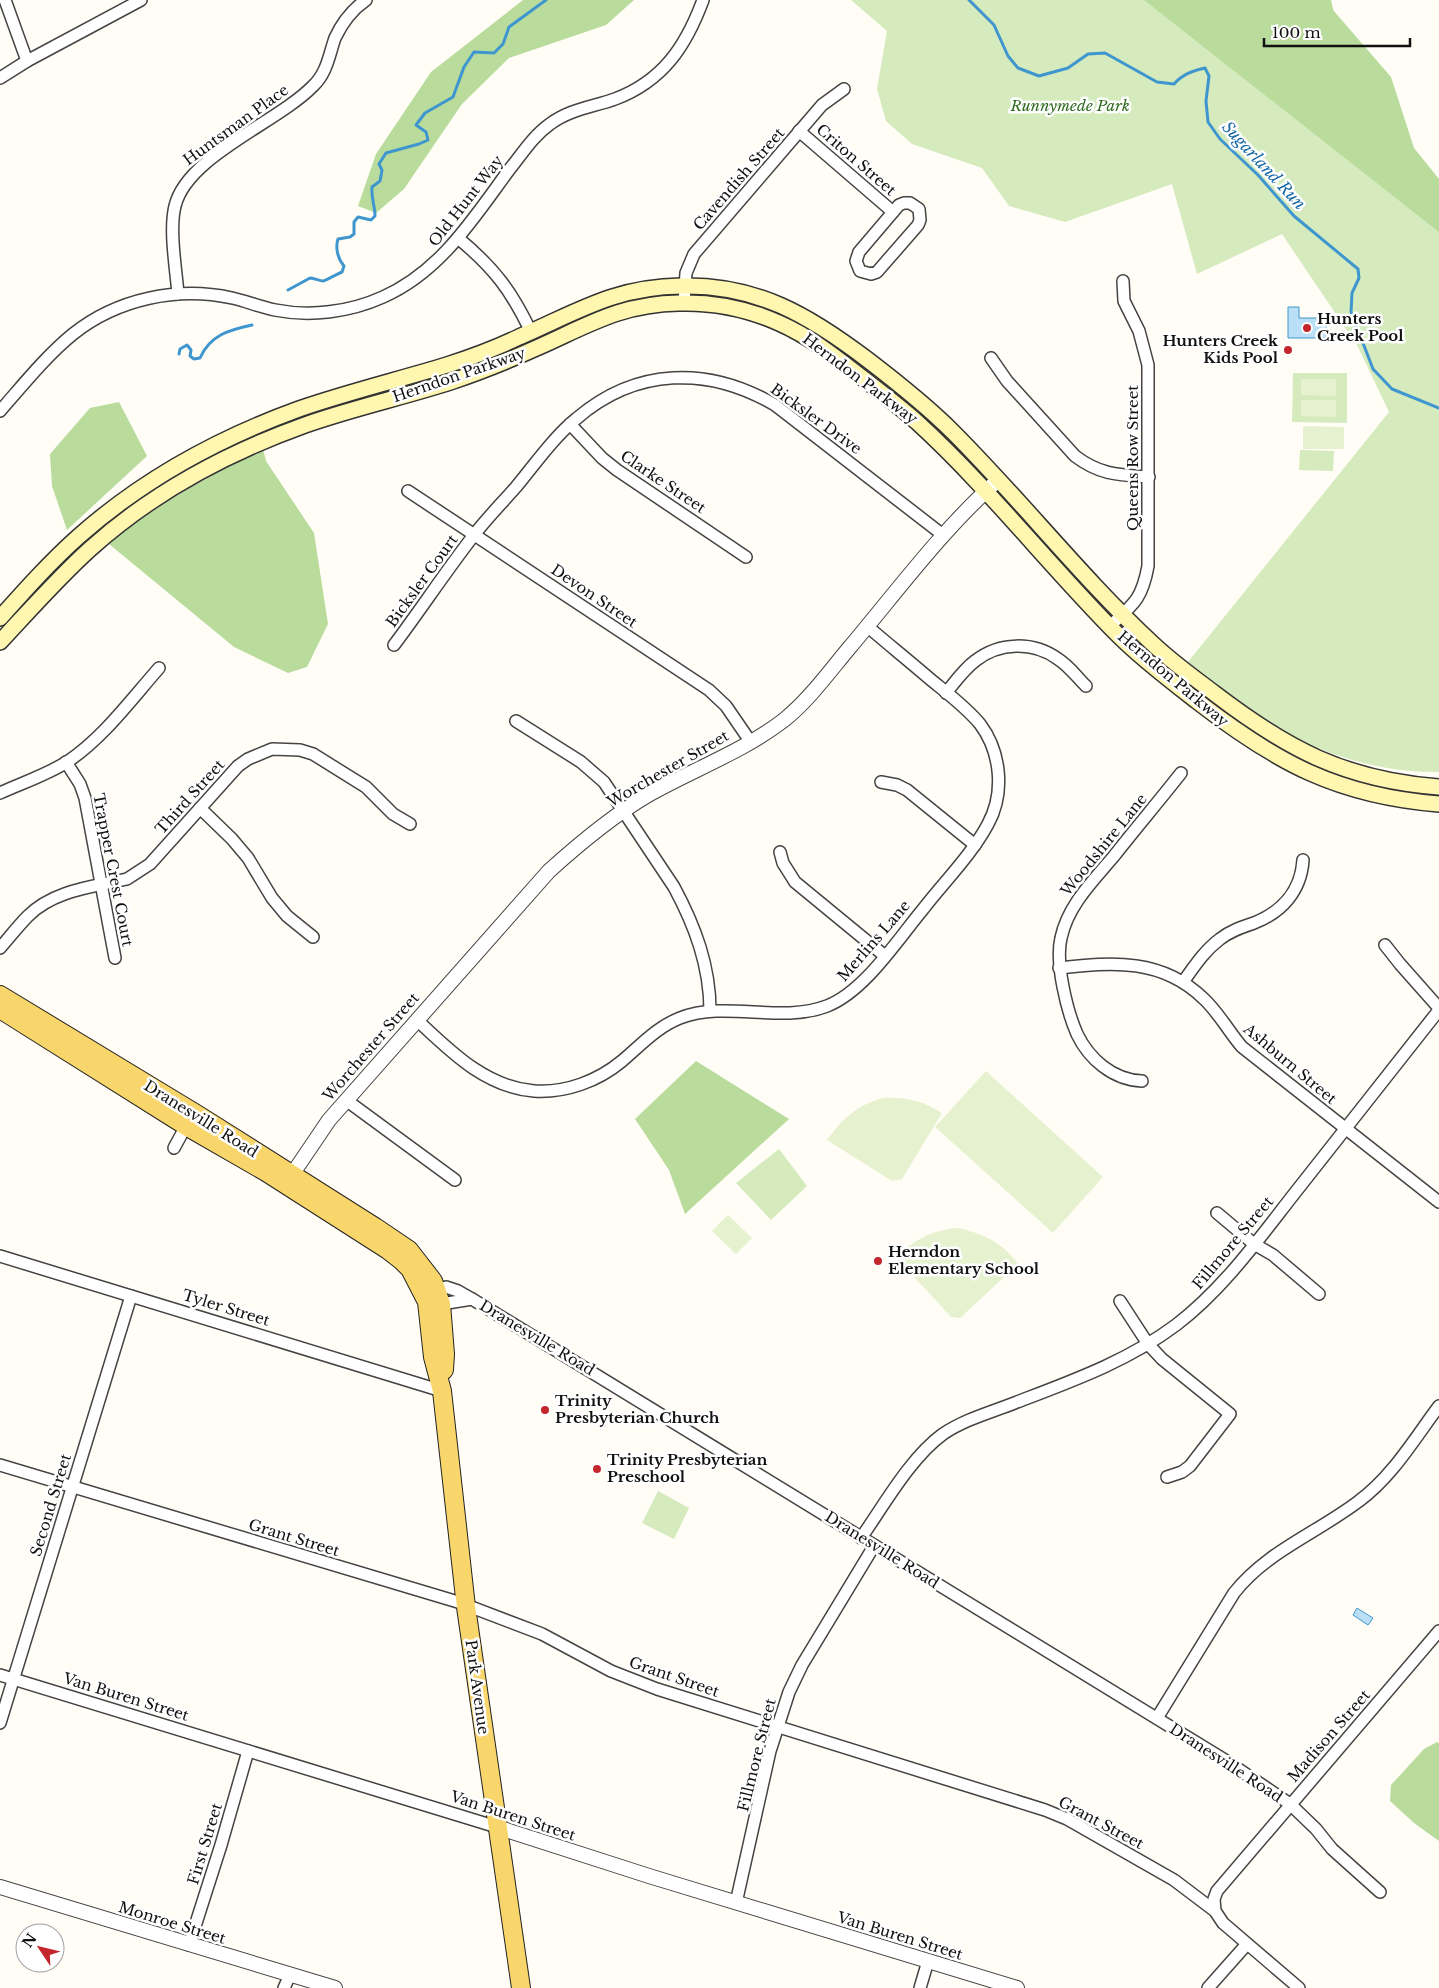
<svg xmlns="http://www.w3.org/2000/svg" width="1439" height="1988" viewBox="0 0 1439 1988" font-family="'Libre Baskerville',serif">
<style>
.green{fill:#d5ebbd}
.forest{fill:#b9dc9c}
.pitch{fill:#e6f2cf}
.water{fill:#b9e0f7;stroke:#3f96cf}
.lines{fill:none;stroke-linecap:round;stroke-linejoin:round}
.stream{stroke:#3f96cf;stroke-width:3}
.minor-casing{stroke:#444;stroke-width:14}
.tertiary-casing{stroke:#444;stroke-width:16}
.secondary-casing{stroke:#333;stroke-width:18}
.primary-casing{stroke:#222;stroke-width:20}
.minor{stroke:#fff;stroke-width:11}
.tertiary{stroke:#fff;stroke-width:14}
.secondary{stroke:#fff6b0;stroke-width:15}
.primary{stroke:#f9d66b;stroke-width:18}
.poi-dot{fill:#c4262e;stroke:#fff;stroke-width:2}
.labels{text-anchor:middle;stroke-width:5;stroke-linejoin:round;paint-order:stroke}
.park-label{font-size:15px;font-style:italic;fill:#2f6b1f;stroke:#fff}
.street-label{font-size:15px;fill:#111;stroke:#fff}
.poi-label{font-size:15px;font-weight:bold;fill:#111;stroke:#fff;text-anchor:start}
.water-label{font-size:16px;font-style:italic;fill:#1768a6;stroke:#fff}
</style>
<rect width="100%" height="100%" fill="#fffdf5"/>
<!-- green -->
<g class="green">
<path d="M 851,0 L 1331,0 L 1333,9 L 1401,174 L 1439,204 L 1439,772 C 1373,773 1306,750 1252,712 C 1230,696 1209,678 1188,662 L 1389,412 L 1358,347 L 1282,234 L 1197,274 L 1172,184 L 1065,222 L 1009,206 L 982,168 L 912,144 L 886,121 L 877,89 L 887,31 Z"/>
<polygon points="1293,373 1347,373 1347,423 1292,422"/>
<polygon points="1300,450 1334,451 1333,471 1299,470"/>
<polygon points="779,1149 807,1186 771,1220 736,1183"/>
<polygon points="658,1491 689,1508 674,1539 642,1523"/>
</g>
<!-- forest -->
<g class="forest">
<polygon points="523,0 634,0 606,25 509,58 462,104 404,189 376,213 358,206 376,154 431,72"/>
<polygon points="1144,0 1331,0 1333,10 1391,77 1414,148 1439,179 1439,232"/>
<polygon points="119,402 147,456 67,530 52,486 50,454 90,408"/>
<path d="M 263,449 L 266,461 L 314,533 L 328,624 L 307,667 L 288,673 L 234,647 L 109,544 C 156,504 208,477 263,449 Z"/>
<polygon points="696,1061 789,1119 685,1214 669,1170 635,1119"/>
<polygon points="1437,1742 1439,1743 1439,1841 1414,1823 1390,1801 1391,1785 1424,1749"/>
</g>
<!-- pitch -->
<g class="pitch">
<polygon points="1301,379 1336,379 1336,396 1301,395"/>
<polygon points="1301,400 1336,400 1336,417 1301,416"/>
<polygon points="1303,426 1344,427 1344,449 1303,449"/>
<polygon points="986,1071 1103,1177 1053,1233 935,1127"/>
<path d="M 883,1098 C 906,1097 923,1101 942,1113 L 902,1179 L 892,1181 L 827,1140 C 842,1119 857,1105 883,1098 Z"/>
<polygon points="728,1215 752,1238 736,1254 712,1231"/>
<path d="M 958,1228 C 982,1233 1003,1243 1018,1264 L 960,1318 L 951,1317 L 896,1257 C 915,1239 933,1230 958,1228 Z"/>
</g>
<!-- water -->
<g class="water">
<polygon points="1288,307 1299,307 1299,318 1326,318 1326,338 1288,338"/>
<polygon points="1357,1608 1373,1618 1368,1625 1353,1615"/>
</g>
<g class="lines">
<!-- stream -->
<g class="stream">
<path d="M 969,0 L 994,25 L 1008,56 L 1018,68 L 1039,76 L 1068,68 L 1088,54 L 1105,53 L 1157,82 L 1174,84 C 1183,74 1192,71 1205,68 L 1209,76 L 1206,101 L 1208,122 L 1220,139 L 1258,175 L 1294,216 L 1358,269 L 1359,278 L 1352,293 L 1351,312 L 1373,369 L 1392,389 L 1439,408"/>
<path d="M 288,290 L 310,278 C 315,278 319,281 323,281 C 325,281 339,273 342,272 L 344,266 C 338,259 335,248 338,239 L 350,237 L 354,234 L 354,222 L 358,217 L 371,220 L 375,216 C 375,206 371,198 372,187 L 380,181 L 382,170 L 379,164 L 386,153 L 419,144 L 428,140 L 426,132 L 416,125 L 425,113 L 453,97 L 464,67 L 474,52 L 494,53 L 503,44 L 509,27 L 546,0"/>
<path d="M 179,354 L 180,349 L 187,345 L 191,350 L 190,356 L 194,359 L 200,358 C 210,335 229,330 252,325"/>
</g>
<defs>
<g id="minor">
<polyline points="5,0 27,61"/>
<polyline points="0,78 27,61 141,0"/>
<polyline points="799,131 893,212"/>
<polygon points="904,203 910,203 919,209 920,220 918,225 877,272 871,274 860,271 856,261 859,252 899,205"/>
<path d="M 458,238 C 494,268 511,290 531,332"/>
<path d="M 178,294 C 176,269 169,230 175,206 C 187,156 277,123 313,86 C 327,73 329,55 335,38 C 342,23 353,9 366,0"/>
<polyline points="684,303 686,273 694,254 822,105 844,89"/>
<path d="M 991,358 L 1007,381 L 1075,456 C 1100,475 1119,475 1149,477"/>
<path d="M 0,411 C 23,385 46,356 73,334 C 117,299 177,286 232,298 C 246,301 260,307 275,310 C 310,317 350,312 383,297 C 440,272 473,219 509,170 C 522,154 533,136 550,124 C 570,109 593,107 615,99 C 663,81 686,46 703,0"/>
<polyline points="570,424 602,458 617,470 746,557"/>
<polyline points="408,491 709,690 726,706 750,741"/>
<path d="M 1110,626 C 1134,604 1142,599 1148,566 L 1148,365 L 1139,331 L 1124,301 L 1123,281"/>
<path d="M 394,645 C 421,609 446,571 474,535 C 487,518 502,503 516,487 C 535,464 553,438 576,419 C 636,367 709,366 775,405 L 943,535"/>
<path d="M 946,693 C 955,682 964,669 975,661 C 999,642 1033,641 1058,659 C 1069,666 1077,677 1086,686"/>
<path d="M 516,721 L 581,762 L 604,782 L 674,887 C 695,926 710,966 710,1011"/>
<polyline points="66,762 80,784 85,798 115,958"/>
<polyline points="881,782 897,785 907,790 975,845"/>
<path d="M 0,793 C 22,783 46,775 67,762 C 103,738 130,701 159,668"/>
<polyline points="200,808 232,839 248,858 272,898 287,916 313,937"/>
<polyline points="780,852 783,863 795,882 885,956"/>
<polyline points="1385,945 1400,964 1439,1008"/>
<path d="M 0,948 C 9,938 18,926 28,916 C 54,890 93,887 127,879 L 150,864 L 238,766 L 248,759 L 272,749 L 300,750 L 313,754 L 366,787 L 393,814 L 410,824"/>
<path d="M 1059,968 C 1113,962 1162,958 1204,999 C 1219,1013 1229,1032 1242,1047 L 1439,1202"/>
<path d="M 1183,982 C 1194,967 1204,951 1220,939 C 1230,931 1242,927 1254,923 C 1282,912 1301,891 1303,860"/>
<path d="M 417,1020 C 450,1051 485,1087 534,1091 C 566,1093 598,1081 622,1061 C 641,1045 657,1027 680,1018 C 727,1000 779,1024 827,1006 C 865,991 898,939 924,908 C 945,881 972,854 988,824 C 1005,793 1001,752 980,724 C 966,707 947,693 930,679 C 909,661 888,644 867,626"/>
<path d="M 1142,1081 C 1113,1080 1089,1059 1077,1034 C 1067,1011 1055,963 1061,938 C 1068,905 1093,881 1114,856 C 1136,828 1159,801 1181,773"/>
<polyline points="346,1100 455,1180"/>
<polyline points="174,1148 186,1126"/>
<polyline points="1217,1213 1254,1244 1273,1255 1319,1294"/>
<polyline points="0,1256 442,1391"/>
<polyline points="433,1295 446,1287 458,1291 472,1299 1228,1762 1290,1804 1316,1829 1332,1849 1380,1892"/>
<polyline points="1120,1301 1148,1344 1162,1359 1230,1414 1190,1466 1182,1472 1167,1477"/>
<polyline points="434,1303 441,1304 472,1299"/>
<polyline points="0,1465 458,1602 542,1634 611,1671 657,1689 1045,1810 1067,1819 1174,1880 1215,1911 1223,1923 1299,1988"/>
<path d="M 861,1538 C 884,1505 911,1457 943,1434 C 965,1419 992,1412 1017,1402 C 1072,1381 1128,1361 1176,1325 C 1223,1289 1258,1240 1294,1194 C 1342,1133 1391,1071 1439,1010"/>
<polyline points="0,1675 497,1827"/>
<path d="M 1157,1718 L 1234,1593 C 1267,1551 1317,1533 1359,1501 C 1392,1477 1415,1438 1439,1406"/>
<polyline points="0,1723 131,1296"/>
<polyline points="736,1903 770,1751 789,1692 802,1665 874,1546"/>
<polyline points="1215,1911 1214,1899 1217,1891 1439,1631"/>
<polyline points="189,1945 221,1845 248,1751"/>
<polyline points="284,1988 290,1975"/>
<polyline points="920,1988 928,1961"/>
<polyline points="1208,1988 1247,1944"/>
</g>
<g id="tertiary">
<path d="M 287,1182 L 329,1120 L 549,871 C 580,843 612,816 648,795 C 692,770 744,751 784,720 C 809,700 829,672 850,647 C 898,590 942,530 998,480"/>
<polyline points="497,1827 649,1876 1017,1988"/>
<polyline points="0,1887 335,1988"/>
</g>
<g id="secondary">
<path d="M 0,618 C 25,590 50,562 78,537 C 142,480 219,438 299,409 C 348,392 398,380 447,365 C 472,357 496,348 519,337 C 577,312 614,287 681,286 C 757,284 810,316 868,360 C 898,383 927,406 953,432 C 1022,501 1082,578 1153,644 C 1172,662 1193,677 1214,693 C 1287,749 1345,780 1439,787"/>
<path d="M 0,642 C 29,611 58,578 90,549 C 151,494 227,453 305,425 C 353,408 404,397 453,381 C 483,371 512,359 541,346 C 590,324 622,304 679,303 C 713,302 748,309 779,323 C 811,337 838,359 865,380 C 883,394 901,408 918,423 C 990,489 1050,567 1119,636 C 1143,660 1171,681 1198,702 C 1277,763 1338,796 1439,804"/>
</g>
<g id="primary">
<polyline points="0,995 198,1115 375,1227 409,1250 433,1281 437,1292 441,1304 445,1354 444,1370"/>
<polyline points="0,1009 186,1126 266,1172 388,1250 401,1260 410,1269 427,1302 433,1357 442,1391 466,1607 521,1988"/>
</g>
</defs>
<!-- minor casing -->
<use href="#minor" class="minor-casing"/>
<!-- tertiary casing -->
<use href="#tertiary" class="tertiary-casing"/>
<!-- secondary casing -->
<use href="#secondary" class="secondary-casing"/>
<!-- primary casing -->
<use href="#primary" class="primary-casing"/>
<!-- minor -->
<use href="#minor" class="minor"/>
<!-- tertiary -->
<use href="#tertiary" class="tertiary"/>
<!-- secondary -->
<use href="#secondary" class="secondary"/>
<!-- primary -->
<use href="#primary" class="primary"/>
</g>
<!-- markers -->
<g class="poi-dot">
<circle cx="1307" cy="328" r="5"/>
<circle cx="1288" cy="350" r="5"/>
<circle cx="878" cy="1261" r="5"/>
<circle cx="545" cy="1410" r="5"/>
<circle cx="597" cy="1469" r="5"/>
</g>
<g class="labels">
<!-- park labels -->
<g class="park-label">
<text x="1070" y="111">Runnymede Park</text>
</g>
<!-- street labels -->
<g class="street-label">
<text transform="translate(236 125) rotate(-36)" y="5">Huntsman Place</text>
<text transform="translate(856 160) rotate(41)" y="5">Criton Street</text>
<text transform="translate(739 179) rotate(-49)" y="5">Cavendish Street</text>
<text transform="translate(466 201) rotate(-52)" y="5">Old Hunt Way</text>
<text transform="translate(459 375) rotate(-19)" y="5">Herndon Parkway</text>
<text transform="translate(860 379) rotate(37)" y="5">Herndon Parkway</text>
<text transform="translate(816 419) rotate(36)" y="5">Bicksler Drive</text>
<text transform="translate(1133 458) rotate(-90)" y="5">Queens Row Street</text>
<text transform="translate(663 482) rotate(34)" y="5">Clarke Street</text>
<text transform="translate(422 581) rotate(-54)" y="5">Bicksler Court</text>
<text transform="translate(594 596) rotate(34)" y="5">Devon Street</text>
<text transform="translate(1173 679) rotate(40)" y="5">Herndon Parkway</text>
<text transform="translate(668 769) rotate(-30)" y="5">Worchester Street</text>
<text transform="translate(190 797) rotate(-48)" y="5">Third Street</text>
<text transform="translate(1104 845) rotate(-51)" y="5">Woodshire Lane</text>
<text transform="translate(113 870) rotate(79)" y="5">Trapper Crest Court</text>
<text transform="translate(874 941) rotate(-49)" y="5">Merlins Lane</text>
<text transform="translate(371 1047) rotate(-49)" y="5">Worchester Street</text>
<text transform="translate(1290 1064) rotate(40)" y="5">Ashburn Street</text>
<text transform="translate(201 1119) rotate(32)" y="5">Dranesville Road</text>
<text transform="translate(1233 1243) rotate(-50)" y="5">Fillmore Street</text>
<text transform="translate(226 1308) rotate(17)" y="5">Tyler Street</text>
<text transform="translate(537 1338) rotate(31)" y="5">Dranesville Road</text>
<text transform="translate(51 1505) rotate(-73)" y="5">Second Street</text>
<text transform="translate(294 1538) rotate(17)" y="5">Grant Street</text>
<text transform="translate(882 1550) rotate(32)" y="5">Dranesville Road</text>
<text transform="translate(674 1677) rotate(19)" y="5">Grant Street</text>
<text transform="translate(477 1687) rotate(82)" y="5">Park Avenue</text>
<text transform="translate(126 1697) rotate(17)" y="5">Van Buren Street</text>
<text transform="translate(1329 1736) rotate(-49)" y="5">Madison Street</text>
<text transform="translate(757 1755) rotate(-76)" y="5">Fillmore Street</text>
<text transform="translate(1226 1763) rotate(33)" y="5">Dranesville Road</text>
<text transform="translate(513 1816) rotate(18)" y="5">Van Buren Street</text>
<text transform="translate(1101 1823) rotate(28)" y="5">Grant Street</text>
<text transform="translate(205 1844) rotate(-73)" y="5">First Street</text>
<text transform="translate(172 1923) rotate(17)" y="5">Monroe Street</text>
<text transform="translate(900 1936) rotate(17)" y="5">Van Buren Street</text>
</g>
<!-- poi labels -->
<g class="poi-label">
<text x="1317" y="324">Hunters<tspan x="1317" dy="17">Creek Pool</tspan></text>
<text x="1278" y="346" text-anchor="end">Hunters Creek<tspan x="1278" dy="17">Kids Pool</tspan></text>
<text x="888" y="1257">Herndon<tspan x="888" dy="17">Elementary School</tspan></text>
<text x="555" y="1406">Trinity<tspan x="555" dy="17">Presbyterian Church</tspan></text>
<text x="607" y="1465">Trinity Presbyterian<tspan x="607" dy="17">Preschool</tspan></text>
</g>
<!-- water labels -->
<g class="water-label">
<text transform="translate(1264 165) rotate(47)" y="6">Sugarland Run</text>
</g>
</g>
<!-- north arrow -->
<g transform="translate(40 1948) rotate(305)"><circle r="24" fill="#ffffff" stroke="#a0a0a0"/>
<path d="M0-4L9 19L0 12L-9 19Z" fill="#c4262e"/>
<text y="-8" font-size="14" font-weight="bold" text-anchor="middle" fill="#111111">N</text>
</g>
<!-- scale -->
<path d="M1264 38v8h146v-8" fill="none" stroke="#111111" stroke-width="2.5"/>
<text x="1272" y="38" font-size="15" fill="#111111" stroke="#ffffff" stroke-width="4" paint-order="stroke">100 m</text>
</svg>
